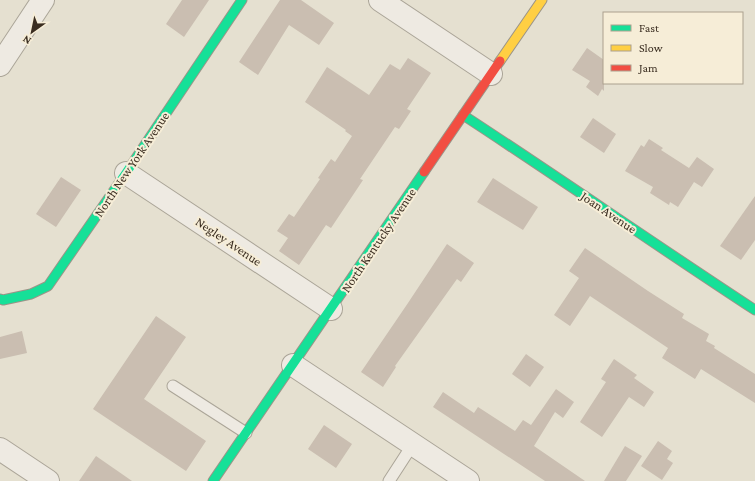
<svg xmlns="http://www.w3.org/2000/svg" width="755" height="481" viewBox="0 0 755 481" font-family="'Crimson Pro',serif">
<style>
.building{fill:#cabeb1}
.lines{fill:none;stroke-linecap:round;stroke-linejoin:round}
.lane-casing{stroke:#aba598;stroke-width:13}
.street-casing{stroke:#aba598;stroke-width:24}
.fast-casing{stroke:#9b9488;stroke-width:11}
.slow-casing{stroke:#9b9488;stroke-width:11}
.jam-casing{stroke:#9b9488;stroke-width:11}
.lane{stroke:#eeeae2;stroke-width:11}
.street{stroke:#eeeae2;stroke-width:22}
.fast{stroke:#16e098;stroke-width:9}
.slow{stroke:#ffcf43;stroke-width:9}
.jam{stroke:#f24e42;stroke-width:9}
.labels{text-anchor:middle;stroke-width:4;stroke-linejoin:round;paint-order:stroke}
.street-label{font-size:13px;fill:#3a2d20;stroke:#f6edd7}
</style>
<rect width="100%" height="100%" fill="#e5e0d0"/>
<!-- building -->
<g class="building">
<polygon points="182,0 209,0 184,37 166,24"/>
<polygon points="280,0 301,0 334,23 319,45 289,25 258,75 239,62"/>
<polygon points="587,48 604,60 604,91 602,89 598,96 586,87 590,81 572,70"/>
<polygon points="408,58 431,73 407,109 411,111 399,129 395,127 360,179 363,180 331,228 326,225 299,265 279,251 288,238 277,231 289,214 294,217 320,179 318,178 331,159 335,162 352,136 345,131 346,130 305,102 327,67 369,95 390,64 400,70"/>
<polygon points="593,118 616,134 604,153 580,137"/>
<polygon points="649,139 663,148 661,150 689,168 697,157 714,169 702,187 694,182 678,207 670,202 669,205 650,193 653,187 625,171 641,145 644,147"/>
<polygon points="61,177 81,190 56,227 36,214"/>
<polygon points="493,178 538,207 523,230 477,202"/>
<polygon points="755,196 755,240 741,260 720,246"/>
<polygon points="447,244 474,263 461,282 457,279 395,366 396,367 383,387 361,372 408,303"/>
<polygon points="585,248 648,291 684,314 682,318 709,334 706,341 715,346 714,348 755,374 755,403 701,369 695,379 662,358 668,348 590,296 570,326 554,315 579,278 569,271"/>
<polygon points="156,316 186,337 144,399 206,441 186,471 93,409"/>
<polygon points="22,331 27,353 0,359 0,337"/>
<polygon points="526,354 544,367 530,387 512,374"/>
<polygon points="614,359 637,375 634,378 654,392 644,407 629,397 602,437 580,422 606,382 601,379"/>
<polygon points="556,389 574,402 563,418 555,412 534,446 585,481 545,481 433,407 443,392 474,413 478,407 515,431 523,420 531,425"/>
<polygon points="324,425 352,444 336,468 308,449"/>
<polygon points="658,441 672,451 667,459 673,463 662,480 641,466"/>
<polygon points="625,446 642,456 626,481 604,481"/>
<polygon points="96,456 132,481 79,481"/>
</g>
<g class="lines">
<defs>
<g id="lane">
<polyline points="173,386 246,433"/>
<polyline points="389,481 413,444"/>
</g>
<g id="street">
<polyline points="380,0 491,74"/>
<polyline points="0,65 43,0"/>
<polyline points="126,173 331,309"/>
<polyline points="293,365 468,481"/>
<polyline points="0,449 48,481"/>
</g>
<g id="fast">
<path d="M 463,115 C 561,179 657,246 755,310"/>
<polyline points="0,299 3,300 31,294 48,286 126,173 242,0"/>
<polyline points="213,481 424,172"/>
</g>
<polyline id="slow" points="500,61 542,0"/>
<polyline id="jam" points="424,172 500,61"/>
</defs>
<!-- lane casing -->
<use href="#lane" class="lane-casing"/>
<!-- street casing -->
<use href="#street" class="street-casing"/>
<!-- fast casing -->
<use href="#fast" class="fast-casing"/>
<!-- slow casing -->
<use href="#slow" class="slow-casing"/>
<!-- jam casing -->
<use href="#jam" class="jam-casing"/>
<!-- lane -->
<use href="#lane" class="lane"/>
<!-- street -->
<use href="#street" class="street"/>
<!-- fast -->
<use href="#fast" class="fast"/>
<!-- slow -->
<use href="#slow" class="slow"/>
<!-- jam -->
<use href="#jam" class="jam"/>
</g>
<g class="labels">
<!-- street labels -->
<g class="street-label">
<text transform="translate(131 164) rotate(-56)" y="5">North New York Avenue</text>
<text transform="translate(609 212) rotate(34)" y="5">Joan Avenue</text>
<text transform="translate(378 240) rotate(-56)" y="5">North Kentucky Avenue</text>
<text transform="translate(229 241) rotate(34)" y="5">Negley Avenue</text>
</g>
</g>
<!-- legend -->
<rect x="603" y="12" width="140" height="72" fill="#f6edd7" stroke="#aba08e"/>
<rect x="611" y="25" width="20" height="6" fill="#16e098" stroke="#aba08e"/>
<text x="639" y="32" font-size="12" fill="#3a2d20">Fast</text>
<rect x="611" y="45" width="20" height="6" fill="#ffcf43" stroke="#aba08e"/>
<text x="639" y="52" font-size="12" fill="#3a2d20">Slow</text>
<rect x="611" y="65" width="20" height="6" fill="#f24e42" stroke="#aba08e"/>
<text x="639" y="72" font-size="12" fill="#3a2d20">Jam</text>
<!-- north arrow -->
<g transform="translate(32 32) rotate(213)" stroke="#f6edd7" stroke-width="3" paint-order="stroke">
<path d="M0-3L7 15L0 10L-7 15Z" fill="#3a2d20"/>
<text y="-6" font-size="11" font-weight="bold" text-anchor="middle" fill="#3a2d20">N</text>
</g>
</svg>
